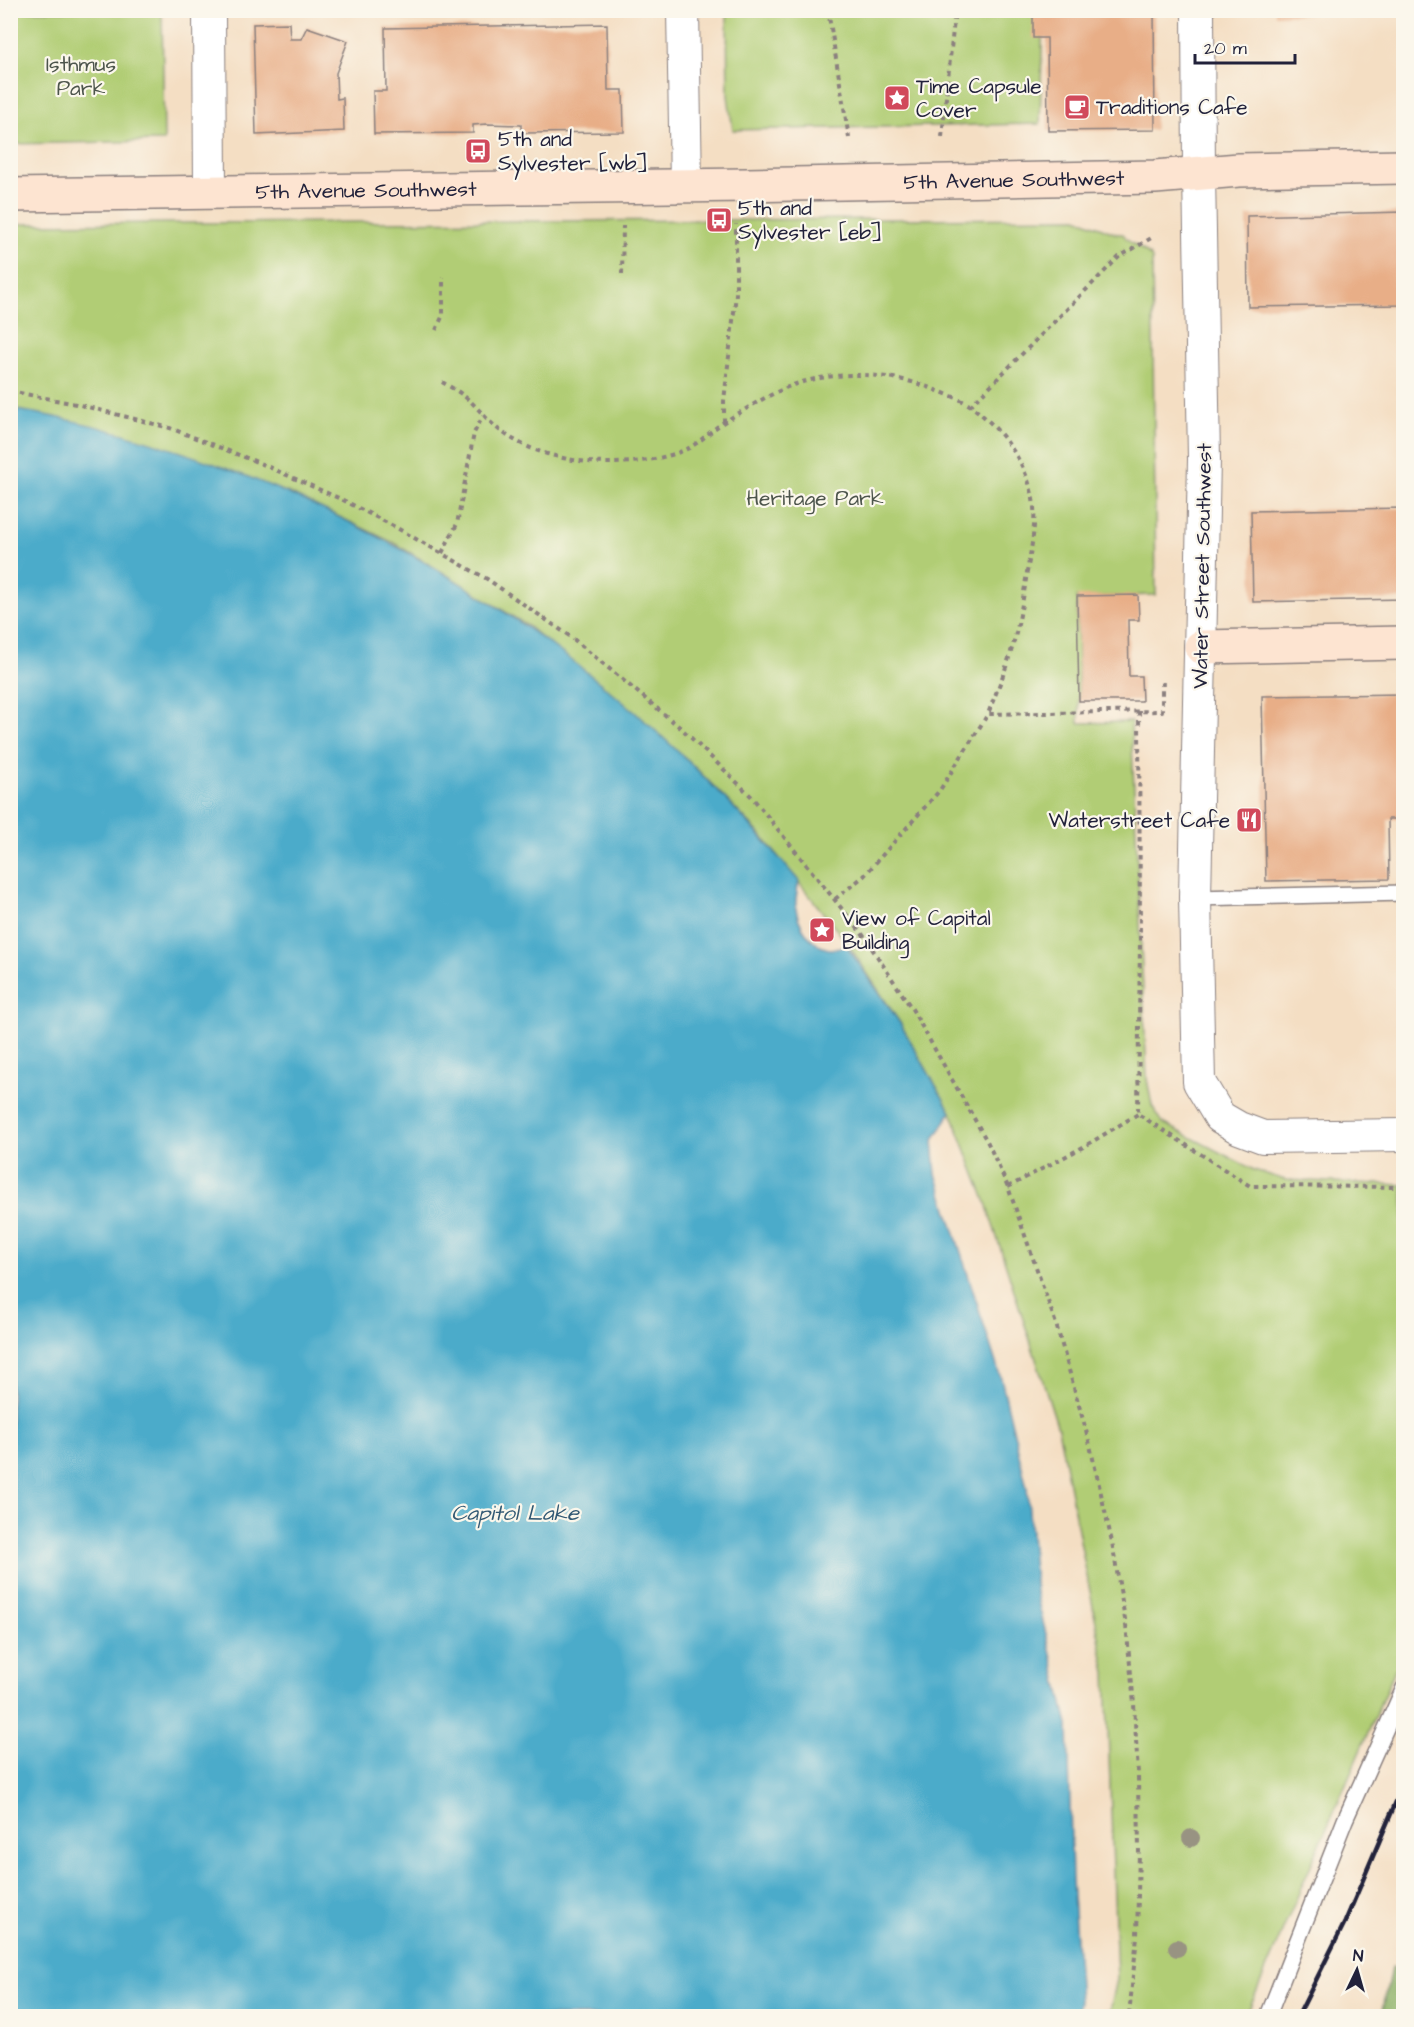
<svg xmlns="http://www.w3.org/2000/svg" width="1414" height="2027" viewBox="0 0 1414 2027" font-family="'Architects Daughter',sans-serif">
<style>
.green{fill:#b1cd74;stroke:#6a7858;stroke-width:1.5}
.forest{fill:#8cb066;stroke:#576950;stroke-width:1.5}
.water{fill:#4babca;stroke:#366682;stroke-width:1.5}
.building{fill:#e8ae87}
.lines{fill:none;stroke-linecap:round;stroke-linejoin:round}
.lane-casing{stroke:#8b807f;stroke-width:18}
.street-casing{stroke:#8b807f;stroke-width:34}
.secondary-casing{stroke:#8b807f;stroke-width:36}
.path{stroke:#8b807f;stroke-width:4;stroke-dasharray:4.5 4.5;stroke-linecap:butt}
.lane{stroke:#fff;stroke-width:15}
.street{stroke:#fff;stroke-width:32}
.secondary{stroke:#fde4d1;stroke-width:33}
.rail{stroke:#22223b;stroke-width:4.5}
.tree{fill:#989382}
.labels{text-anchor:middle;stroke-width:4.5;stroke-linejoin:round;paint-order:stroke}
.park-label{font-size:21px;fill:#4d554c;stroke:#fbf7ec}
.poi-label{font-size:21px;fill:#22223b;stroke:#fbf7ec;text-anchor:start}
.street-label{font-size:21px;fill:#22223b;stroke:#fbf7ec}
.water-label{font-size:22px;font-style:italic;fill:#325974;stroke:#fbf7ec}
</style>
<rect width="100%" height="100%" fill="#fbf7ec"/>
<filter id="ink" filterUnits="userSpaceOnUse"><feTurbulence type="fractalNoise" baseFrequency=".0167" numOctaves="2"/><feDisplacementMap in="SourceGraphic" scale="12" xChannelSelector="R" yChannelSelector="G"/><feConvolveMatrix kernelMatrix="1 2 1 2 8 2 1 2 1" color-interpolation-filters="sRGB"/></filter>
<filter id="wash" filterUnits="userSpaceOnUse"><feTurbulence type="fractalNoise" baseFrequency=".008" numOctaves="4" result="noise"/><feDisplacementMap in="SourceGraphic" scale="24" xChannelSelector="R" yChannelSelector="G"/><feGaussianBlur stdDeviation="1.35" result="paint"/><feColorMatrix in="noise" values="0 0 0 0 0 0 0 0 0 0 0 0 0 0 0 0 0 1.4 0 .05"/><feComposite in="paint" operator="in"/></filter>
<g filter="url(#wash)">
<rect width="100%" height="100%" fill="#f4dec3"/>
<!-- green -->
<g class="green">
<polygon points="10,11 162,11 164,141 11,144"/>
<polygon points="727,11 1043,11 1040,124 733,130 728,96"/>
<path d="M 1077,218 L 1117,234 L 1123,234 C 1129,245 1146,248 1152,259 L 1156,595 L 1077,597 L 1079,723 L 1131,722 L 1147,1079 L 1152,1106 L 1163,1123 L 1254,1170 L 1285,1180 L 1403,1185 L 1403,1651 L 1246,2016 L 1109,2016 L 1117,1979 L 1106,1673 L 1058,1428 L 985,1200 L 951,1112 L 900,1023 L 848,944 L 761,835 L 694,766 L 528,626 L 444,573 L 394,543 L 287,492 L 23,411 L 11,409 L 10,224 Z"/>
</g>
<!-- forest -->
<polygon class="forest" points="1391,1967 1403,1969 1403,2016 1387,2016 1383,2010"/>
<!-- water -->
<path class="water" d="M 11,409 C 91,421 170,446 246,476 C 467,564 647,698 799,881 C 797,890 795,900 796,909 C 800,932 821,959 846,945 L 900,1023 L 951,1112 L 933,1141 L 936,1174 L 1002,1382 L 1027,1488 L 1036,1593 L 1068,1724 L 1072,1880 L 1080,2001 L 1076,2016 L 11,2016 Z"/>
<g id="blocks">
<!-- building -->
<g class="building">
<polygon points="1033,10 1154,10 1155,130 1048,131 1047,38 1033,38"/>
<polygon points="1275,10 1313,10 1313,14 1275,15"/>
<polygon points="289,23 290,39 301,39 307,27 348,41 336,73 337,99 343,98 344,131 256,135 253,24"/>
<polygon points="607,24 608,90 623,90 624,132 521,133 521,125 487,124 473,125 473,133 374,134 373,91 386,91 385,28"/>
<polygon points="1404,212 1404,305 1248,307 1247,216"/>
<polygon points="1404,508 1404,599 1253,602 1251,511"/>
<polygon points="1138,595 1139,620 1128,620 1129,676 1141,676 1142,701 1079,701 1077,596"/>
<polygon points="1404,694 1404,819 1388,819 1389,879 1266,881 1262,696"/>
</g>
</g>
</g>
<g filter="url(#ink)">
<use href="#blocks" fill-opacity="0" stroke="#8b807f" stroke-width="1.5"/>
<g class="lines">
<defs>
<g id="lane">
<polyline points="1195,898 1404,893"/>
<polyline points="1268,2016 1345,1820 1404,1688"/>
</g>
<g id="street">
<polyline points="209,10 210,192"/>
<polyline points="683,10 686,186"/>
<polyline points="1198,10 1199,174 1204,459 1195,898 1199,1082 1220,1117 1239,1128 1263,1137 1404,1135"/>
</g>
<g id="secondary">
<path id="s1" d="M 10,195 L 747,185 L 1155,177 L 1239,170 L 1404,167"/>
<polyline points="1201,647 1404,643"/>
</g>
</defs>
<!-- lane casing -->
<use href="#lane" class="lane-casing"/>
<!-- street casing -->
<use href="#street" class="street-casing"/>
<!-- secondary casing -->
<use href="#secondary" class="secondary-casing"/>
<!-- path -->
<g class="path">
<polyline points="828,10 849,138"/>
<polyline points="942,137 955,10"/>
<polyline points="622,274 623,226"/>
<polyline points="436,330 443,315 443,277"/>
<path d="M 442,382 C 451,387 461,393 469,400 C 479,409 487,420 498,429 C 528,453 572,463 610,463 C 635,463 665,459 687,449 C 701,442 711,430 724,422 C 746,409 769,394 793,385 C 837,370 890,372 933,389 C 945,394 960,398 971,406 C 1001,429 1026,461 1033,499 C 1037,523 1031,549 1027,572 C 1023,601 1018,630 1009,658 C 1003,677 995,695 988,714"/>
<polyline points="10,391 76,404 170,428 262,464 343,500 395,527 487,579 571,637 682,729 751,796 863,935 912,1009 988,1143 1008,1187 1056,1324 1089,1441 1112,1542 1126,1625 1134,1704 1138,1775 1139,1852 1137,1936 1129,2016"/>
<polyline points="970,406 1119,257 1153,237"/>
<polyline points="724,422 724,401 736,294 736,224"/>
<polyline points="442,553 457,524 474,433 483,416"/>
<polyline points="1139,711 1140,940 1138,1114 1250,1186 1404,1187"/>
<polyline points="835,899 864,876 940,790 988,714 1162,711 1162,684 1166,684"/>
<polyline points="1008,1187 1085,1146 1138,1114"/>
</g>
<!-- lane -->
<use href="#lane" class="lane"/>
<!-- street -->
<use href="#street" class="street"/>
<!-- secondary -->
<use href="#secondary" class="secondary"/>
<!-- rail -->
<polyline class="rail" points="1298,2016 1345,1922 1404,1783"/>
</g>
<!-- trees -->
<g class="tree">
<circle cx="1191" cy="1838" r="9"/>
<circle cx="1177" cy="1948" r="9"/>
</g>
</g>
<!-- icons -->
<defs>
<symbol id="sight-square" viewBox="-11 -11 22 22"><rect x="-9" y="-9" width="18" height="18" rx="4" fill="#d1495b" stroke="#fbf7ec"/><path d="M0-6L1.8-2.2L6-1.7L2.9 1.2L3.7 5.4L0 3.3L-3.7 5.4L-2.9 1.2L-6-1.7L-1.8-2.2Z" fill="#fff"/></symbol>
<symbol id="cafe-square" viewBox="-11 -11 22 22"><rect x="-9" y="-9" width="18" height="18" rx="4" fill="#d1495b" stroke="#fbf7ec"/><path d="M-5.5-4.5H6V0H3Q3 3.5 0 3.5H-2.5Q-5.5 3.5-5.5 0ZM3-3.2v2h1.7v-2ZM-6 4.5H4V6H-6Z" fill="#fff"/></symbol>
<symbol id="bus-square" viewBox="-11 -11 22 22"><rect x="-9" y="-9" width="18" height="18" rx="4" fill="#d1495b" stroke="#fbf7ec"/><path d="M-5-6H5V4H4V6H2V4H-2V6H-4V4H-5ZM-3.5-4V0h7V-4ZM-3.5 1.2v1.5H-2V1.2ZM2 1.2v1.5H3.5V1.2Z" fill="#fff"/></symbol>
<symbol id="restaurant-square" viewBox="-11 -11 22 22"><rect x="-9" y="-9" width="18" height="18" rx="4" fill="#d1495b" stroke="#fbf7ec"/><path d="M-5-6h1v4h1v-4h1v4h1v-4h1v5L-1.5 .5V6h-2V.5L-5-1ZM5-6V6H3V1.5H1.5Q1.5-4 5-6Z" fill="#fff"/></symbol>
</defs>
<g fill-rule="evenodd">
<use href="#sight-square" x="882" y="83" width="30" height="30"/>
<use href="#cafe-square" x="1062" y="92" width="30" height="30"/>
<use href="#bus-square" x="463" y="136" width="30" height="30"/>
<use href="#bus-square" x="704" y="205" width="30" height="30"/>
<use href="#restaurant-square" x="1234" y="805" width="30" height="30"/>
<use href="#sight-square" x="807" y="915" width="30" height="30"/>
</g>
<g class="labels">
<!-- park labels -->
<g class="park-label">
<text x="81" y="71">Isthmus<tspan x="81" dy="24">Park</tspan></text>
<text x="815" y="505">Heritage Park</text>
</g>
<!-- poi labels -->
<g class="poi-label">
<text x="916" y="93">Time Capsule<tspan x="916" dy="24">Cover</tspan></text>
<text x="1096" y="114">Traditions Cafe</text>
<text x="498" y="146">5th and<tspan x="498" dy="24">Sylvester [wb]</tspan></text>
<text x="738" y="215">5th and<tspan x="738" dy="24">Sylvester [eb]</tspan></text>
<text x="1230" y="827" text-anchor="end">Waterstreet Cafe</text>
<text x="842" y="925">View of Capital<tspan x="842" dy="24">Building</tspan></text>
</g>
<!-- street labels -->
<g class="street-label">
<text dy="7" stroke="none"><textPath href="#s1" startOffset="1004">5th Avenue Southwest</textPath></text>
<text dy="7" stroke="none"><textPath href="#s1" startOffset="356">5th Avenue Southwest</textPath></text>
<text transform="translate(1202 566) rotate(-89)" y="7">Water Street Southwest</text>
</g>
<!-- water labels -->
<g class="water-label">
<text x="515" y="1520">Capitol Lake</text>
</g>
</g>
<!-- margin -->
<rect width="1414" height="2027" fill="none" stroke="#fbf7ec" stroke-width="36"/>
<!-- north arrow -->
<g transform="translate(1357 1970) rotate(5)" stroke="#fbf7ec" stroke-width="4.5" paint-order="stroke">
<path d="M0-4.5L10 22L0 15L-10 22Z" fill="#22223b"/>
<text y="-9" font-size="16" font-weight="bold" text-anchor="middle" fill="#22223b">N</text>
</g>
<!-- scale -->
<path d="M1195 54v9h100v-9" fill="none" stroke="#22223b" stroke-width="3"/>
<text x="1204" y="54" font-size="18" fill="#22223b" stroke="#fbf7ec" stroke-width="4.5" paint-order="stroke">20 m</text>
</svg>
